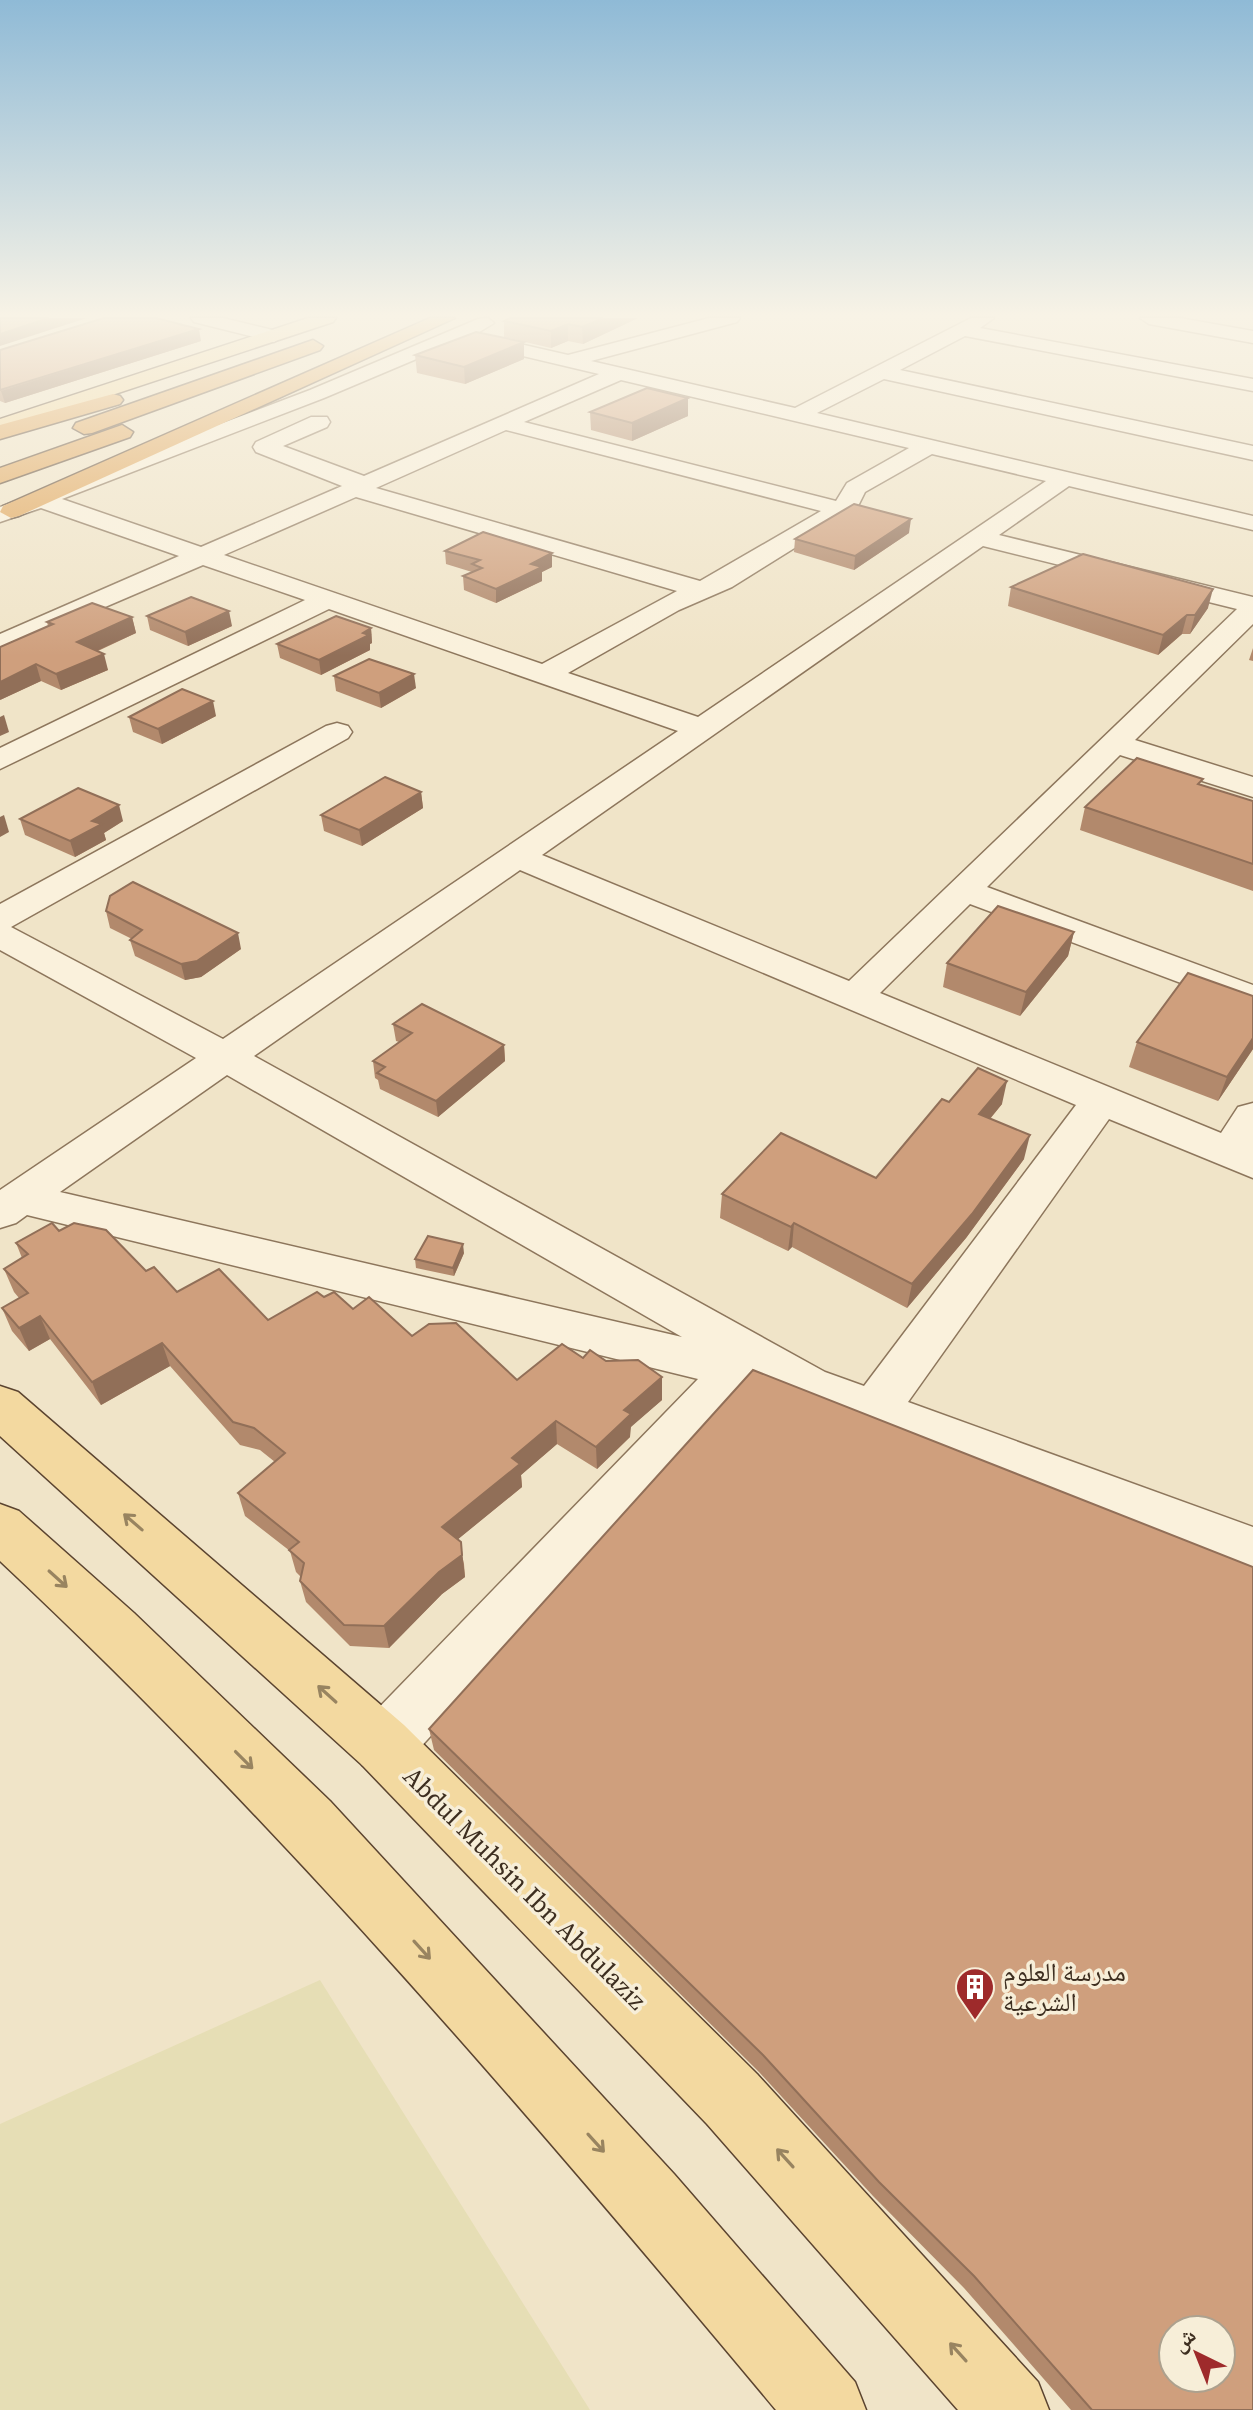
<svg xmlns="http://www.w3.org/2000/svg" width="1253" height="2410" viewBox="0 0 1253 2410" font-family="'Source Serif 4','Noto Naskh Arabic',serif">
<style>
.farmland{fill:#e6deb5}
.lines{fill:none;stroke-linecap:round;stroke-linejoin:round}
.minor-casing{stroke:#8d765c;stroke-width:3}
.major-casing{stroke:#5b4430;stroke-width:3}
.highway-casing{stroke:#5b4430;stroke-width:3}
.minor{fill:#faf1dc;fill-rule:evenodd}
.major{fill:#f3d9a0;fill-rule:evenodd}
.highway{fill:#e0a458;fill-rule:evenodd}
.wall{fill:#b2896c}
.shaded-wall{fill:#916f58}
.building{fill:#cf9f7d;stroke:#916f58;stroke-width:2;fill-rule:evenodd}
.oneway{stroke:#988460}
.labels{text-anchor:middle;stroke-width:7;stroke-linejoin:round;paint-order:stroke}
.near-street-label{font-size:26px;fill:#3d2e20;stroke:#f7eed8}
.near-poi-label{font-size:26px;fill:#3d2e20;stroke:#f7eed8;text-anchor:start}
</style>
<rect width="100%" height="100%" fill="#f0e4c8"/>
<!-- farmland -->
<polygon class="farmland" points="320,1980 590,2410 0,2410 0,2124"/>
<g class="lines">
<defs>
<g id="minor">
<polygon points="191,318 223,318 281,332 283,336 274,342 194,322"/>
<path d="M 488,318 L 494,323 L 476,334 L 568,355 L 709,318 L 740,318 L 737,322 L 591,361 L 795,408 L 971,318 L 994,318 L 980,328 L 1253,379 L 1253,391 L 965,336 L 900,370 L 1253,446 L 1253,460 L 884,379 L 817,413 L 1253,516 L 1253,530 L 1069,486 L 999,535 L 1253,597 L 1253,624 L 1135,740 L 1253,777 L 1253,797 L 1120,755 L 987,887 L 1253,985 L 1253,1010 L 970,904 L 880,993 L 1221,1133 L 1238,1107 L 1253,1103 L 1253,1178 L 1109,1119 L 908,1402 L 1253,1527 L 1253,1573 L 791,1400 L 771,1389 L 757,1393 L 748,1391 L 404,1765 L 383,1774 L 362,1765 L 353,1745 L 362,1725 L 698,1379 L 27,1215 L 16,1223 L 0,1228 L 0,1190 L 196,1058 L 0,950 L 0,904 L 326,726 L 337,723 L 348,726 L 352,732 L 348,738 L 11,927 L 223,1039 L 678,731 L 329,609 L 0,769 L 0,748 L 305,600 L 203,565 L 0,652 L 0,634 L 179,556 L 41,508 L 0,522 L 0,507 L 310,390 L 478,319 ZM 459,341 L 599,374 L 364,476 L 283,446 L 327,427 L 330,422 L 327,417 L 311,417 L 256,442 L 253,447 L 256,452 L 342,486 L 201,547 L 62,499 L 324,398 ZM 621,380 L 909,448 L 847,483 L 836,501 L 524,422 ZM 506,430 L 821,511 L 700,581 L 376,488 ZM 932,454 L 1046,481 L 698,717 L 568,673 L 679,610 L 732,587 L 849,514 L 858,506 L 865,492 ZM 356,497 L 677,591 L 542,664 L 224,555 ZM 983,546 L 1237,609 L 849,981 L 542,855 ZM 520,870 L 1076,1105 L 864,1386 L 825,1372 L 254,1056 ZM 227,1075 L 682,1337 L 60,1192 Z"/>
<polygon points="1140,318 1180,318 1253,331 1253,343 1149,324"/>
</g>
<g id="major">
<polygon points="308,318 336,318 333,322 0,432 0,419"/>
<polygon points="0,1386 18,1392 404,1725 757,2074 1038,2382 1049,2410 958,2410 707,2124 362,1765 0,1436"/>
<path d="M 0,1504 L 19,1511 L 134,1613 L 330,1801 L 674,2174 L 855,2382 L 866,2410 L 776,2410 C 530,2115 280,1823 0,1561 Z"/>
</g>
<g id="highway">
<polygon points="430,318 455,318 19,516 11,518 0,512 3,506"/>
<polygon points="313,340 323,346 320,350 92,433 84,434 73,428 76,423"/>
<polygon points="113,394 120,396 123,400 120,404 0,439 0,425"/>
<polygon points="122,425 133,432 130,437 0,483 0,468"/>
</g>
</defs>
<!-- minor casing -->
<use href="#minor" class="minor-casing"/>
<!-- major casing -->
<use href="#major" class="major-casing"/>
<!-- highway casing -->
<use href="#highway" class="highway-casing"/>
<!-- minor -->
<use href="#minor" class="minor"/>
<!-- major -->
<use href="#major" class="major"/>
<!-- highway -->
<use href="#highway" class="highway"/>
</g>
<!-- wall -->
<g class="wall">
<polygon points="638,318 583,344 568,341 551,348 504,337 504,321"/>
<polygon points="201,341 5,403 0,401 0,350"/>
<polygon points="524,342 524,359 465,384 417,373 415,355"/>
<polygon points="590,412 688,416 632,441 591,430"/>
<polygon points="909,533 854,570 794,552 795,539"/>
<polygon points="445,551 552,567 542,572 542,581 496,603 464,590 463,576 472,572 446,564"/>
<polygon points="1011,587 1208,608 1190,634 1182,634 1158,655 1008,606"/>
<polygon points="147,616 232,626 188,646 150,630"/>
<polygon points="132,617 136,633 98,651 108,670 61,690 41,681 0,700 48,626 47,622"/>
<polygon points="371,628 372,643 370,644 370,650 321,675 280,658 277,644"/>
<polygon points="1253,648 1253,661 1249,660"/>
<polygon points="334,676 416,688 381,708 336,691"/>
<polygon points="216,716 162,744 133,732 129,717"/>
<polygon points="1201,785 1253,801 1253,891 1080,830 1085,807"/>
<polygon points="421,792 423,808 362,846 324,831 321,815"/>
<polygon points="20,819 123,821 104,833 106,840 75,857 25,835"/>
<polygon points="106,911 241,949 201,977 185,980 135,956 130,940 132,939 110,928"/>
<polygon points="1074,932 1068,956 1020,1016 943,987 947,963"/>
<polygon points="393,1024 504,1045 505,1061 438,1117 380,1089 378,1080 375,1078 373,1061 399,1042 396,1041"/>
<polygon points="1137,1042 1253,1049 1218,1101 1129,1067"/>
<polygon points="949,1102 1002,1104 990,1119 1024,1159 966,1238 907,1308 792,1247 788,1251 720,1218 722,1194 876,1178"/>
<polygon points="59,1231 146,1271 177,1292 268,1320 324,1297 353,1309 412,1336 517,1380 583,1358 606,1361 662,1377 662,1400 630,1427 630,1437 597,1469 557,1444 521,1475 522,1487 458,1539 464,1564 465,1577 442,1594 389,1648 350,1646 306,1602 300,1581 301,1577 296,1572 290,1551 245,1516 238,1493 275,1462 260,1450 240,1445 170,1366 101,1405 50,1339 29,1351 12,1331 2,1308 19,1298 14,1292 4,1269 22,1258 16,1243"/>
<polygon points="464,1253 454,1276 416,1268 415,1259"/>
<polygon points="429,1729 1253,2410 1071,2410 964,2288 873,2196 759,2072 434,1750"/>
</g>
<!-- shaded-wall -->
<g class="shaded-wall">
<polygon points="49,318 87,318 0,346 0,334"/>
<polygon points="603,318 638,318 583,344 582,327"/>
<polygon points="568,324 568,341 551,348 551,331"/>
<polygon points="199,329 201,341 5,403 1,391"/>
<polygon points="524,342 524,359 465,384 464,367"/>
<polygon points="688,398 688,416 632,441 632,423"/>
<polygon points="911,519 909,533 854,570 855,556"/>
<polygon points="552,553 552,567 542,572 542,581 496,603 496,589 531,564"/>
<polygon points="1213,589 1208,608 1190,634 1195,615"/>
<polygon points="229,611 232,626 188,646 185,632"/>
<polygon points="1187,615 1182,634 1158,655 1163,635"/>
<polygon points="132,617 136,633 81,658 77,642"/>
<polygon points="371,628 372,643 370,644 370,650 321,675 319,660"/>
<polygon points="104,654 108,670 61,690 56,674"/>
<polygon points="36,664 41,681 0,700 0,682"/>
<polygon points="414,674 416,688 381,708 379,693"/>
<polygon points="213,701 216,716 162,744 158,729"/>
<polygon points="4,715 9,732 0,736 0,717"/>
<polygon points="421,792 423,808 362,846 359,830"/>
<polygon points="119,805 123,821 104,833 106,840 75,857 70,841 92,821"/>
<polygon points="4,815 9,832 0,837 0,817"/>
<polygon points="1074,932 1068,956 1020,1016 1026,992"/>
<polygon points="238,933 241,949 201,977 185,980 181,964"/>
<polygon points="1253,1038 1253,1049 1218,1101 1227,1077"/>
<polygon points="504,1045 505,1061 438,1117 436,1101"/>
<polygon points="1007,1081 1002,1104 974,1138 979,1114"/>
<polygon points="1030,1135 1024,1159 966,1238 907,1308 912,1284"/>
<polygon points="794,1223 792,1247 788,1251 791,1227"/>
<polygon points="463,1244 464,1253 454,1276 453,1268"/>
<polygon points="40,1316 50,1339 29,1351 19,1328"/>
<polygon points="162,1343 170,1366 101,1405 92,1382"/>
<polygon points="662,1377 662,1400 631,1427 630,1437 597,1469 596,1447 624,1410"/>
<polygon points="556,1421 557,1444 521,1475 522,1487 446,1549 442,1527 512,1458"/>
<polygon points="461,1542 465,1577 442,1594 389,1648 384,1626"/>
</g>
<!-- building -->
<g class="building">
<polygon points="0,318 49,318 0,334"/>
<polygon points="104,318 156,318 199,329 0,390 0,350"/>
<polygon points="510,318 603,318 582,327 568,324 551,331 504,321"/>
<polygon points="476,332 524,342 464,367 415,355"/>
<polygon points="647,388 688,398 632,423 590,412"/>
<polygon points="854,504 911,519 855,556 795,539"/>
<polygon points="483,532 552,553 531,564 542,567 496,589 463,576 482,568 472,564 480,560 445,551"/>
<polygon points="1083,554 1213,589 1195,615 1187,615 1163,635 1011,587"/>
<polygon points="191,597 229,611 185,632 147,616"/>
<polygon points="92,603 132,617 77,642 104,654 56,674 36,664 0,682 0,647 53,624 47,622"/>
<polygon points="336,616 371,628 363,633 369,635 319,660 277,644"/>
<polygon points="369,659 414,674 379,693 334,676"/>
<polygon points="182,689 213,701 158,729 129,717"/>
<polygon points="1137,758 1203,779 1198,784 1253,801 1253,864 1085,807"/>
<polygon points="385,777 421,792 359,830 321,815"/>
<polygon points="78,788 119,805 92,821 102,824 70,841 20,819"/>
<polygon points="133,882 238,933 197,961 181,964 130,940 142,930 106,911 110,896"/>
<polygon points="998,906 1074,932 1026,992 947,963"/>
<polygon points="1188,973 1253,996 1253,1038 1227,1077 1137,1042"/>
<polygon points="422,1004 504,1045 436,1101 377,1073 385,1067 373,1061 412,1033 393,1024"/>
<polygon points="978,1068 1007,1081 979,1114 1030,1135 972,1214 912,1284 794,1223 791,1227 722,1194 781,1133 876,1178 942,1099 949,1102"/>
<polygon points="52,1223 59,1231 74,1223 106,1230 146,1271 154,1267 177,1292 219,1269 268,1320 317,1292 324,1297 334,1292 353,1309 369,1297 412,1336 429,1324 456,1323 517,1380 562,1344 583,1358 590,1350 606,1361 638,1360 662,1377 624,1410 631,1414 596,1447 556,1421 512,1458 520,1464 442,1527 461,1542 462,1555 439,1572 384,1626 344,1625 300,1581 304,1563 289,1550 299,1542 238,1493 285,1453 254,1428 233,1422 162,1343 92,1382 40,1316 19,1328 2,1308 28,1293 4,1269 28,1254 16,1243"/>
<polygon points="428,1236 463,1244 453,1268 415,1259"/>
<path d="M 753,1370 L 1253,1567 L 1253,2410 L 1092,2410 L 974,2276 L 879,2182 L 763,2055 L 429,1729 ZM 1173,2330 L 1221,2330 L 1221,2378 L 1173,2378 Z"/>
</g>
<!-- one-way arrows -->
<defs><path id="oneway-shaft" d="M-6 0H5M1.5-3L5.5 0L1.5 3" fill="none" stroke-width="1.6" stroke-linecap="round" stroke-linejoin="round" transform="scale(2)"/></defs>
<g class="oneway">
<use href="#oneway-shaft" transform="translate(133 1522) rotate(-139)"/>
<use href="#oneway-shaft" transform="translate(58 1579) rotate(42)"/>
<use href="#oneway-shaft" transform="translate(327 1694) rotate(-138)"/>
<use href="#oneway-shaft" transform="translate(244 1760) rotate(45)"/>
<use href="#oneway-shaft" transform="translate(422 1950) rotate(48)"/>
<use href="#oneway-shaft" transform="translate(596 2143) rotate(48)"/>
<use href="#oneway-shaft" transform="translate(785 2158) rotate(-132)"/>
<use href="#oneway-shaft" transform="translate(958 2352) rotate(-132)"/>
</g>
<!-- sky -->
<linearGradient id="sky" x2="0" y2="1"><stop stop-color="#8fbad6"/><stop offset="0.48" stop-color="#f8f3e6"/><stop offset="1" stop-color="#f8f3e6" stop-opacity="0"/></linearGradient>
<rect width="1253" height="656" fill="url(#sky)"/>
<!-- icons -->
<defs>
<symbol id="building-pin" viewBox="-11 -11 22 30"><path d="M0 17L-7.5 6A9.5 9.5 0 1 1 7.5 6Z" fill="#9e2a2b" stroke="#f7eed8"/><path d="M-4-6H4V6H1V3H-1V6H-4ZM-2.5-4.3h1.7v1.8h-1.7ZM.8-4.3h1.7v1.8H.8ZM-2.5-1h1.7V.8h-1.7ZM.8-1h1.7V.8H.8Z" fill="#fff"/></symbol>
</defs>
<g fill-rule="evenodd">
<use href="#building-pin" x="953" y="1965" width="44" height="60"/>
</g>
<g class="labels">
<!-- near-street labels -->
<g class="near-street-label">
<text transform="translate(525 1888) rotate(45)" y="9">Abdul Muhsin Ibn Abdulaziz</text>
</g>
<!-- near-poi labels -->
<g class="near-poi-label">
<text x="1003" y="1981">مدرسة العلوم<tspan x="1003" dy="30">الشرعية</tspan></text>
</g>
</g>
<!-- north arrow -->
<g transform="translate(1197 2354) rotate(317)"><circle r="38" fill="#f7eed8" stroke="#ada18e" stroke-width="2"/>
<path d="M0-6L14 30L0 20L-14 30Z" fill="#9e2a2b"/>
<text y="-12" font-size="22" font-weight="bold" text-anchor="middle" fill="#3d2e20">ش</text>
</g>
</svg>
